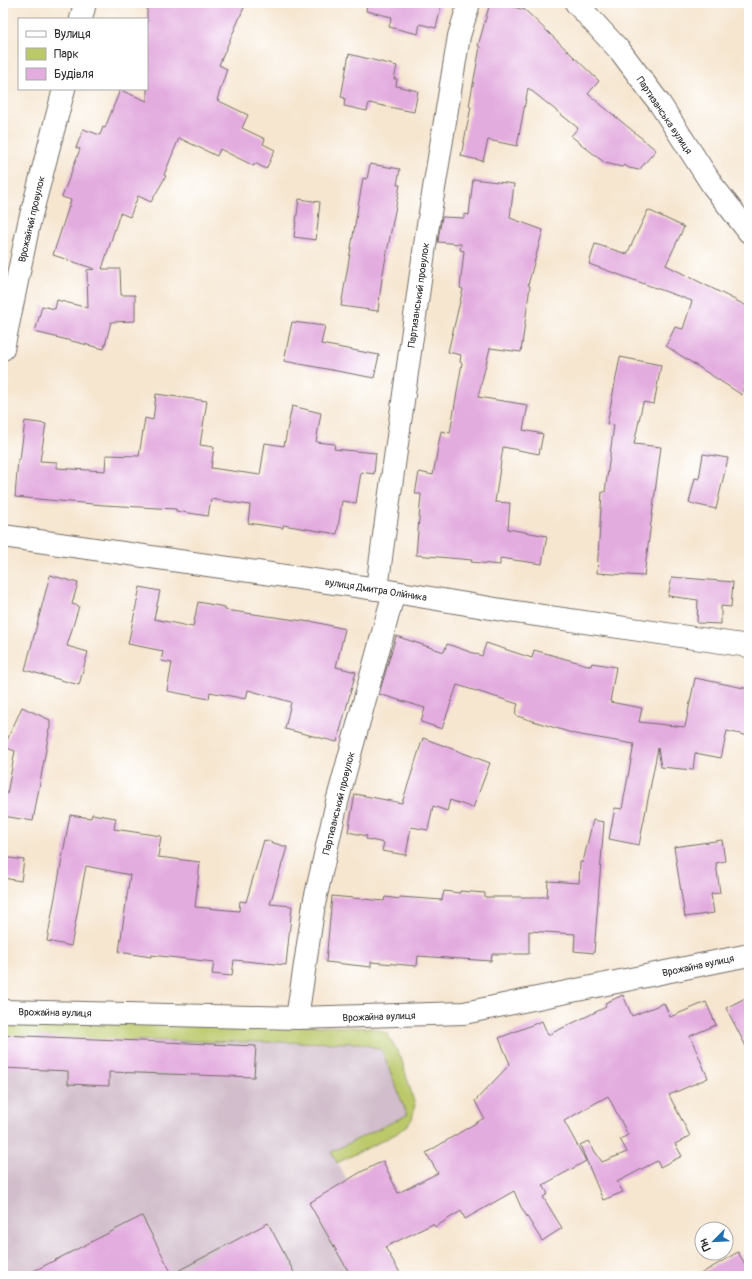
<svg xmlns="http://www.w3.org/2000/svg" width="752" height="1279" viewBox="0 0 752 1279" font-family="Pangolin,sans-serif">
<style>
.industrial{fill:#d1bdcb}
.green{fill:#bbc96b;stroke:#737a4b}
.building{fill:#e3acdf}
.lines{fill:none;stroke-linecap:round;stroke-linejoin:round}
.minor-casing{stroke:#726c65;stroke-width:24}
.minor{stroke:#fff;stroke-width:22}
.labels{text-anchor:middle;stroke-width:4;stroke-linejoin:round;paint-order:stroke}
.street-label{font-size:10px;fill:#2b2b2b;stroke:#fff}
</style>
<rect width="100%" height="100%" fill="#fff"/>
<filter id="ink" filterUnits="userSpaceOnUse"><feTurbulence type="fractalNoise" baseFrequency=".025" numOctaves="2"/><feDisplacementMap in="SourceGraphic" scale="8" xChannelSelector="R" yChannelSelector="G"/><feConvolveMatrix kernelMatrix="1 2 1 2 8 2 1 2 1" color-interpolation-filters="sRGB"/></filter>
<filter id="wash" filterUnits="userSpaceOnUse"><feTurbulence type="fractalNoise" baseFrequency=".012" numOctaves="4" result="noise"/><feDisplacementMap in="SourceGraphic" scale="16" xChannelSelector="R" yChannelSelector="G"/><feGaussianBlur stdDeviation="0.9" result="paint"/><feColorMatrix in="noise" values="0 0 0 0 0 0 0 0 0 0 0 0 0 0 0 0 0 1.4 0 .05"/><feComposite in="paint" operator="in"/></filter>
<g filter="url(#wash)">
<rect width="100%" height="100%" fill="#f6e6d0"/>
<!-- industrial -->
<polygon class="industrial" points="3,1039 359,1043 382,1050 407,1115 331,1152 403,1276 3,1276"/>
<!-- green -->
<polygon class="green" points="3,1019 294,1025 372,1028 387,1033 401,1058 415,1105 412,1119 406,1126 396,1134 337,1163 331,1152 407,1115 382,1050 359,1043 3,1039"/>
<g id="blocks">
<!-- building -->
<g class="building">
<polygon points="147,3 246,3 219,65 227,69 217,100 248,115 242,128 265,139 263,144 275,150 266,169 255,163 254,166 220,149 217,156 179,138 164,175 166,176 151,202 138,196 130,217 120,213 102,269 120,269 121,295 135,295 135,321 111,322 104,349 35,332 42,306 55,309 57,300 88,308 87,270 95,269 53,255 71,200 62,197 80,149 76,148 83,129 100,135 103,127 105,128 120,90 147,101"/>
<polygon points="367,3 442,3 436,28 420,24 418,34 389,27 392,17 366,11"/>
<polygon points="490,3 498,3 525,10 599,81 588,94 656,150 639,170 629,168 624,165 622,167 605,163 571,136 578,128 528,88 517,146 488,140 483,161 461,156 471,107 469,106 480,47 478,46"/>
<polygon points="349,54 397,66 394,79 397,79 396,86 418,91 414,112 369,103 367,111 344,106 345,98 341,97"/>
<polygon points="370,164 400,169 397,185 400,185 382,278 378,311 341,306 363,178 367,179"/>
<polygon points="473,179 514,184 510,218 543,230 528,285 530,286 521,352 490,348 478,397 528,405 523,430 543,434 539,454 503,447 495,502 510,503 508,529 547,536 542,564 500,558 500,565 471,562 472,560 416,555 421,494 415,494 419,472 433,475 441,431 450,433 462,363 460,362 461,355 448,352 463,289 460,288 464,251 460,250 461,244 438,242 439,233 442,217 464,218 464,214 469,215"/>
<polygon points="299,199 320,202 316,240 294,237"/>
<polygon points="648,210 684,227 666,265 749,307 749,366 742,395 666,346 675,327 683,329 692,301 589,264 595,244 627,254"/>
<polygon points="292,322 325,326 321,344 379,355 374,378 284,361"/>
<polygon points="620,357 661,365 654,404 643,402 634,444 661,447 644,576 597,573 602,492 605,492 614,425 607,424"/>
<polygon points="156,394 207,401 200,445 214,447 211,468 260,475 265,443 284,446 292,406 321,413 316,442 335,444 334,449 376,453 374,474 361,472 356,503 342,501 337,534 283,525 283,528 248,523 250,505 211,499 208,516 176,511 176,509 104,505 15,497 18,459 20,459 25,421 46,424 40,461 57,462 57,468 105,471 106,455 139,456 145,418 153,420"/>
<polygon points="703,454 728,458 716,509 689,503 695,478 699,479"/>
<polygon points="50,575 78,583 72,604 79,606 67,646 88,652 79,685 25,670"/>
<polygon points="672,577 733,582 731,607 721,606 721,624 697,623 698,600 668,596"/>
<polygon points="140,587 160,591 154,619 193,627 198,602 225,607 225,610 310,622 310,621 345,629 336,667 356,672 337,742 285,729 291,702 248,690 246,699 210,692 209,699 167,691 172,663 161,661 163,651 128,644"/>
<polygon points="396,636 444,652 447,644 482,656 486,643 532,658 534,650 591,666 592,663 616,667 610,702 642,708 639,722 685,727 695,678 749,689 749,736 727,731 721,758 695,753 693,770 661,767 658,748 639,845 609,839 615,808 622,809 634,744 575,734 517,716 515,714 518,704 457,685 442,729 421,722 425,708 379,694"/>
<polygon points="22,707 50,720 50,728 48,732 49,733 33,821 3,816 3,793 7,794 15,751 4,747"/>
<polygon points="423,738 490,763 473,808 450,800 447,811 433,806 428,830 411,827 406,855 382,851 384,843 366,839 367,836 348,832 355,794 402,803"/>
<polygon points="92,814 116,818 114,829 161,836 158,857 200,862 195,907 239,911 240,901 246,902 264,840 287,847 270,904 292,906 286,965 234,960 232,976 212,974 214,962 151,955 151,957 119,952 130,875 86,866 71,946 47,941 70,815 91,818"/>
<polygon points="593,820 604,822 594,953 574,951 575,934 529,931 529,954 492,954 491,961 418,956 417,966 371,962 371,967 326,962 332,896 384,901 385,897 400,899 400,897 442,900 444,891 460,893 460,891 485,893 485,897 547,897 548,881 579,883 580,862 583,862"/>
<polygon points="722,840 725,861 716,863 720,893 711,894 714,913 685,917 674,847"/>
<polygon points="3,857 24,860 21,881 3,878"/>
<polygon points="623,995 632,1016 664,1003 670,1017 706,1002 716,1025 690,1036 708,1078 669,1095 690,1136 675,1144 682,1156 660,1167 657,1161 617,1182 623,1192 603,1200 580,1145 588,1141 602,1162 627,1152 620,1139 628,1135 608,1096 564,1121 586,1161 543,1185 548,1194 543,1197 562,1228 542,1241 521,1207 514,1191 465,1219 461,1211 435,1227 433,1224 385,1247 402,1276 351,1276 309,1203 361,1172 383,1161 398,1193 438,1173 426,1153 484,1118 475,1101 510,1064 499,1038 542,1021 548,1035 606,1007 605,1003"/>
<polygon points="749,996 749,1052 726,1008"/>
<polygon points="3,1035 256,1046 254,1077 109,1072 109,1086 68,1084 68,1071 3,1068"/>
<polygon points="142,1216 172,1274 268,1223 296,1276 24,1276"/>
<polygon points="738,1252 749,1271 749,1276 697,1276"/>
</g>
</g>
</g>
<g filter="url(#ink)">
<use href="#blocks" fill-opacity="0" stroke="#726c65" stroke-width="1"/>
<g class="lines">
<defs>
<g id="minor">
<polyline points="576,3 621,52 660,104 713,186 749,232"/>
<polyline points="81,19 85,3"/>
<polyline points="3,349 29,223 64,89"/>
<polyline points="3,536 377,589 502,610 749,646"/>
<polyline points="377,589 382,550 427,231 459,36 469,3"/>
<polyline points="3,1011 297,1018 464,1013 749,955"/>
<polyline points="297,1018 314,904 337,802 394,592"/>
</g>
</defs>
<!-- minor casing -->
<use href="#minor" class="minor-casing"/>
<!-- minor -->
<use href="#minor" class="minor"/>
</g>
</g>
<g class="labels">
<!-- street labels -->
<g class="street-label">
<text transform="translate(665 115) rotate(56)" y="4">Партизанська вулиця</text>
<text transform="translate(31 219) rotate(-77)" y="4">Врожайний провулок</text>
<text transform="translate(418 295) rotate(-82)" y="4">Партизанський провулок</text>
<text transform="translate(376 589) rotate(9)" y="4">вулиця Дмитра Олійника</text>
<text transform="translate(338 803) rotate(-76)" y="4">Партизанський провулок</text>
<text transform="translate(698 965) rotate(-12)" y="4">Врожайна вулиця</text>
<text transform="translate(55 1012) rotate(1)" y="4">Врожайна вулиця</text>
<text transform="translate(379 1016) rotate(-2)" y="4">Врожайна вулиця</text>
</g>
</g>
<!-- margin -->
<rect width="752" height="1279" fill="none" stroke="#fff" stroke-width="16"/>
<!-- legend -->
<rect x="18" y="18" width="130" height="72" fill="#ffffff" stroke="#aaaaaa"/>
<rect x="26" y="31" width="20" height="6" fill="#ffffff" stroke="#aaaaaa"/>
<text x="54" y="38" font-size="12" fill="#2b2b2b">Вулиця</text>
<rect x="26" y="48" width="20" height="12" fill="#bbc96b" stroke="#aaaaaa"/>
<text x="54" y="58" font-size="12" fill="#2b2b2b">Парк</text>
<rect x="26" y="68" width="20" height="12" fill="#e3acdf" stroke="#aaaaaa"/>
<text x="54" y="78" font-size="12" fill="#2b2b2b">Будівля</text>
<!-- north arrow -->
<g transform="translate(714 1241) rotate(246)"><circle r="19" fill="#ffffff" stroke="#aaaaaa"/>
<path d="M0-3L7 15L0 10L-7 15Z" fill="#1f6fb2"/>
<text y="-6" font-size="11" font-weight="bold" text-anchor="middle" fill="#2b2b2b">Пн</text>
</g>
</svg>
